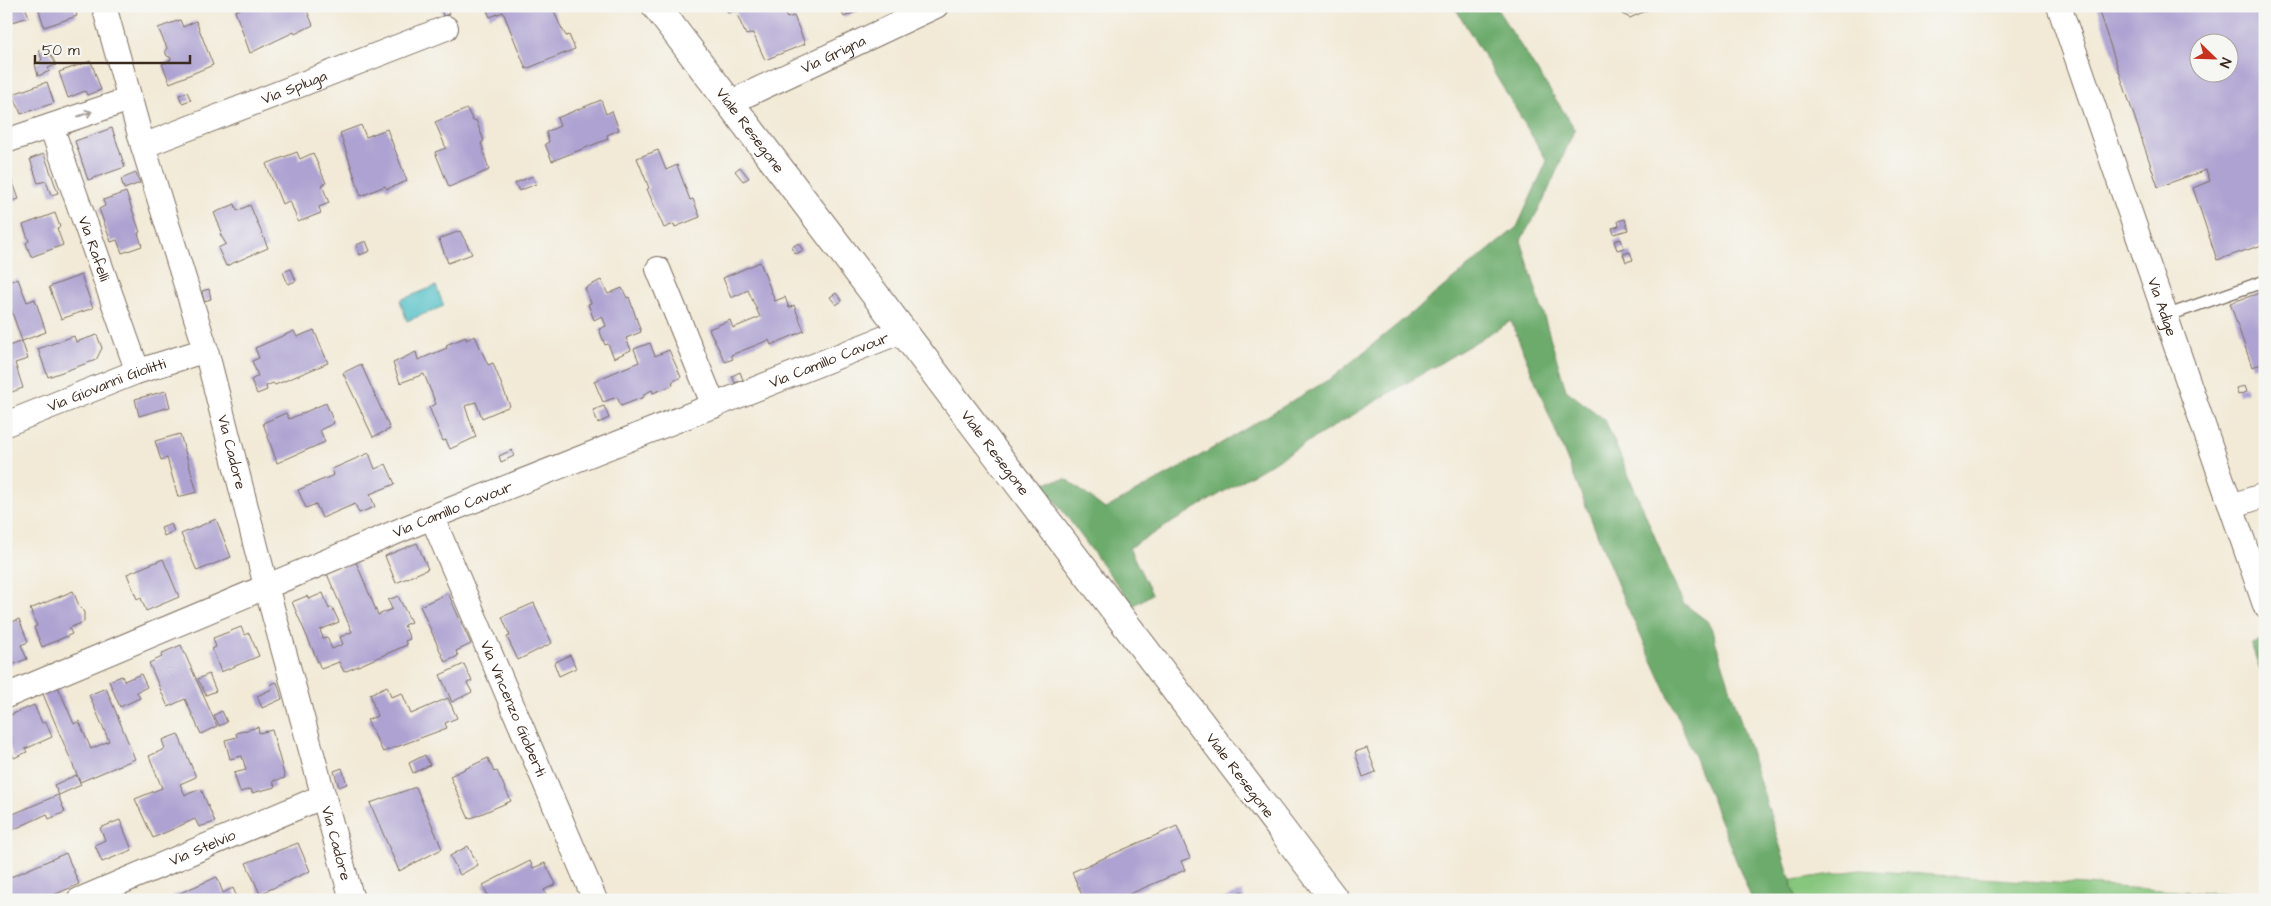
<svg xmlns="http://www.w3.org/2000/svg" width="2271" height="906" viewBox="0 0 2271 906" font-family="'Architects Daughter',sans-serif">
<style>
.green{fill:#86c67d;stroke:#60784e}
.forest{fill:#6cab6c;stroke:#546a45}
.water{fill:#52c0c7;stroke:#467572}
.building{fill:#ada2d1;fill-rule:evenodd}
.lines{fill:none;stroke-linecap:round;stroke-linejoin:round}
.service-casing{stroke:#7b6d5f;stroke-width:14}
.minor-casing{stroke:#7b6d5f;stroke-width:26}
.tertiary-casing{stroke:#7b6d5f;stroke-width:30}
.service{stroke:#fff;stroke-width:11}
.minor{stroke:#fff;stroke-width:24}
.tertiary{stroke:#fff;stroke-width:28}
.oneway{stroke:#a79f9a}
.labels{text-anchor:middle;stroke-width:4.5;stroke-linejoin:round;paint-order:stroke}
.street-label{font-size:15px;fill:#3b2a1e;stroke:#f6f6f2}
</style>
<rect width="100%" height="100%" fill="#f6f6f2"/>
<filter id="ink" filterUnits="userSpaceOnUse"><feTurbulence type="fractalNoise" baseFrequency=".02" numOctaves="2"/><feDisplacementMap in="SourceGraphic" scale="10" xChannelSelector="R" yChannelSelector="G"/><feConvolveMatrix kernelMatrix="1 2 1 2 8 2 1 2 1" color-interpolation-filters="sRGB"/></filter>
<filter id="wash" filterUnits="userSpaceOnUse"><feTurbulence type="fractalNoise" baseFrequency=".0096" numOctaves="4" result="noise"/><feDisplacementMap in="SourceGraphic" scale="20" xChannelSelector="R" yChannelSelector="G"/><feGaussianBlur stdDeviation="1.12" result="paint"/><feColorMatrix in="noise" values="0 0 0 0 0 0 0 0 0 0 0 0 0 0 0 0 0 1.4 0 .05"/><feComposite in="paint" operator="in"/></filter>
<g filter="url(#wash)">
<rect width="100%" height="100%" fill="#f2ead7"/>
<!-- green -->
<polygon class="green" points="1860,870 2265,897 2265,900 1764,900 1759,885"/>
<!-- forest -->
<g class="forest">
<polygon points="1454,6 1495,6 1575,129 1543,202 1521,240 1566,390 1605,420 1683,603 1707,621 1712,630 1797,900 1752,900 1682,726 1621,593 1511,321 1129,548 1152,594 1133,606 1042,483 1066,479 1105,509 1176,470 1333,377 1517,227 1547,161"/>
<polygon points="2265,640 2265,683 2251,644"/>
</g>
<!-- water -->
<polygon class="water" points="436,286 444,306 407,321 400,300"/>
<g id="blocks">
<!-- building -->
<g class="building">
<polygon points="6,6 25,6 29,17 9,23"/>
<polygon points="38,6 74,6 77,16 44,27"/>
<polygon points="247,6 305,6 313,25 295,34 294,32 250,53 235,11"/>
<polygon points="440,6 446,6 449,14 443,16"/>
<polygon points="485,6 552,6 559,23 566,36 569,35 575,49 526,69 503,12 490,17"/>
<polygon points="725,6 781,6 787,18 794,16 805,44 765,60 753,33 746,35 735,10 728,13"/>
<polygon points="839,6 869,6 844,17"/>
<polygon points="1619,6 1656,6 1630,18 1622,14"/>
<path d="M 2097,6 L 2265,6 L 2265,9 L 2259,10 L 2265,27 L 2265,244 L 2217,260 L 2193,188 L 2210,181 L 2206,170 L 2158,187 ZM 2198,42 L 2228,42 L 2228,72 L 2198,72 Z"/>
<polygon points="180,20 183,27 196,21 213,65 170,83 162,64 171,60 170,57 167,56 165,51 167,48 158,28"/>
<polygon points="47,47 56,65 48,68 50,71 38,76 35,64 42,60 39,50"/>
<polygon points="91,61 101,90 87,95 85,91 68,98 59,72"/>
<polygon points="47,82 54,103 21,114 13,94"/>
<polygon points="187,92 191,100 182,103 179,95"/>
<polygon points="601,100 606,114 612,111 619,130 607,135 608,139 552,161 545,144 549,142 546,132 560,126 557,118"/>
<polygon points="467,109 473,121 476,120 484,141 481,143 489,170 449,187 435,152 446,148 435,122"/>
<polygon points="361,125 366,137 387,129 407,181 387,189 385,186 361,196 340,133"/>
<polygon points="112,128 125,167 88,180 75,141"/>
<polygon points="658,150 666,170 677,165 690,200 693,199 700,217 675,227 674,224 664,228 647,189 649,188 637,158"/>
<polygon points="297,152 300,159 313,153 326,183 322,185 329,203 319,207 321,213 298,222 290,201 282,204 266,164"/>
<polygon points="44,154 58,193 51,195 46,181 38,183 30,159"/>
<polygon points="6,164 19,199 6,203"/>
<polygon points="740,167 749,178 743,181 735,171"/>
<polygon points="136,173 140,183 124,189 121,179"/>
<polygon points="533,176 536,184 519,191 515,183"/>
<polygon points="126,192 140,232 138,233 142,246 122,253 117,240 111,242 99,209 105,206 103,200"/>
<polygon points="235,204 237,211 250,205 268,248 226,266 218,248 226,244 220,234 222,232 214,213"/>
<polygon points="55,213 60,227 57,228 63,245 31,257 26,243 29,241 23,225"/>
<polygon points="1625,219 1628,230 1614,234 1612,228 1619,226 1618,221"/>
<polygon points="460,231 472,254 448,263 439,239"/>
<polygon points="1621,239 1624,248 1617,250 1614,241"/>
<polygon points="366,241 370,251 360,255 356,245"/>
<polygon points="798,243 803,250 796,254 791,248"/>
<polygon points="1630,252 1633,260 1626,262 1623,254"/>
<polygon points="760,262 775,301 785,297 789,308 794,305 804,331 771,345 769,340 731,355 733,359 725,362 709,329 730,320 733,328 760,317 748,290 731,298 723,278"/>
<polygon points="291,269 296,281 288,284 283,272"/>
<polygon points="81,275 93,308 61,319 49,287"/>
<polygon points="18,279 27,302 35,299 46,332 22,341 6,295 6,282"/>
<polygon points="601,280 608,294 622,288 627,298 629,297 641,332 626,338 631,350 614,358 608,344 605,345 599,329 606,326 602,316 594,320 588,304 591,303 585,288"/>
<polygon points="209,289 211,299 204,301 202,291"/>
<polygon points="2265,291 2265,363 2252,367 2230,303"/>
<polygon points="836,293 842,301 836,305 830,297"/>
<polygon points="314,330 328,363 275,385 273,383 266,386 267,390 257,394 251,380 258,376 252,361 259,358 255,348 294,331 297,337"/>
<polygon points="97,335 102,348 96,360 48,377 38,349 74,336 76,342"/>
<polygon points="475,336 488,365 493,363 510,406 482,418 476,402 465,406 476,437 450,449 446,440 443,441 429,407 436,404 424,374 400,383 393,363 416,352 418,360 447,348 446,345 466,337 466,340"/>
<polygon points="22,341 28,359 15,363 23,388 6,394 6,347"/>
<polygon points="650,343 655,356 669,350 681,377 672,382 673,385 653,393 652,390 644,394 644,397 621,406 617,397 603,402 594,381 639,362 634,349"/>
<polygon points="361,364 390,429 373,437 343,373"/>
<polygon points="740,372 743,380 735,383 732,376"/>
<polygon points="2245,386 2247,392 2238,395 2236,388"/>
<polygon points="166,391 170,407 139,416 135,399"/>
<polygon points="326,403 334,423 320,430 325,442 277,463 263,423 286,413 289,419"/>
<polygon points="604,406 609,418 598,423 593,410"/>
<polygon points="180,434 197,492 178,497 167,458 161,460 155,441"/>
<polygon points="512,450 514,456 501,462 499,456"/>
<polygon points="369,453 375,469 386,464 395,484 370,494 375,507 359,513 355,504 322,518 316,504 306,508 298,490 334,475 332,469"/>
<polygon points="216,519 231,557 197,571 181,534"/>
<polygon points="171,524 174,531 164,536 161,528"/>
<polygon points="417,543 428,569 396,583 385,556"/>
<polygon points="163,559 179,597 146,611 141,598 137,599 127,574"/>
<polygon points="356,562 378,615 392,609 388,600 398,596 411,622 404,625 410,639 405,641 407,645 344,672 339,662 321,669 292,602 307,596 309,599 323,593 329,609 332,607 339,622 320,630 323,638 327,637 332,649 343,644 340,637 352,632 327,574"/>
<polygon points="73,591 80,608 84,612 84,622 69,628 72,634 42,647 34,627 37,626 30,609"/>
<polygon points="448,593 471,644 456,651 458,656 445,662 420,606"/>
<polygon points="534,603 552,643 518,660 507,637 510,636 502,617"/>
<polygon points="19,619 28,642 21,645 27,659 6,667 6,625"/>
<polygon points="241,627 245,635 249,633 259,656 221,672 212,649 216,647 213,638"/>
<polygon points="181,645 217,726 201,734 185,699 168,707 149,663 162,657 160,654"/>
<polygon points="570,655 576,668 559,676 554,663"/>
<polygon points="464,664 472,681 467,683 472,692 452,702 440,675"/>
<polygon points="141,674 147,687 137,692 140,698 120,707 109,681 122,676 124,681"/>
<polygon points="209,674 216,691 206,695 198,679"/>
<polygon points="277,682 282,699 262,708 257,696 272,689 271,684"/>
<polygon points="387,686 391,697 402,693 411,714 448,698 457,718 445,723 447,728 383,752 367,720 377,716 370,694"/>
<polygon points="58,687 74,724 79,721 91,749 109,741 89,695 106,688 135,759 80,782 43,694"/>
<polygon points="34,705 42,723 46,722 52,737 25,749 27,752 14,758 6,740 6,717"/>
<polygon points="222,711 227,722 219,726 214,715"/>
<polygon points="258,727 259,733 272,730 285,778 273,781 275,787 252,793 251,789 240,792 234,773 246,770 242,756 230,759 225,740 237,737 236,733"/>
<polygon points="178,734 196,777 180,784 185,795 201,789 215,822 199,827 195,819 153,838 135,799 162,788 149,756 165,749 162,740"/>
<polygon points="1367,748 1376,772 1363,777 1355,752"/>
<polygon points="425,755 430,765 413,773 409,763"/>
<polygon points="488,758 494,772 497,771 511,801 469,819 450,776"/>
<polygon points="342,768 347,784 339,787 334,771"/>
<polygon points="76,775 81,785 59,795 54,785"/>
<polygon points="416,787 442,849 399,871 370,803"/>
<polygon points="58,795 65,812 49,819 47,814 6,833 6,817"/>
<polygon points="120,820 132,850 102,862 95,845 105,840 100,828"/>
<polygon points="1177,826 1190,858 1181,861 1185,870 1116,900 1084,900 1072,872"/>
<polygon points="298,843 310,871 260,894 246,863"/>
<polygon points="468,846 478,865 460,875 450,856"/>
<polygon points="66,853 79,884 42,900 6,900 6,879"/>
<polygon points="530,861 533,868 545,863 556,884 544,890 549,900 490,900 483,885"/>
<polygon points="217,877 223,893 233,888 238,900 175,900 173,896"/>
<polygon points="1242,891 1245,900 1220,900"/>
</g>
</g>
</g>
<g filter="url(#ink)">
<use href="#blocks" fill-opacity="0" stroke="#7b6d5f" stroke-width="1"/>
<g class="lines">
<defs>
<polyline id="service" points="2166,316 2265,281"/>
<g id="minor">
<path id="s1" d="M 104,6 L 143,146 L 206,350 L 266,586 L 352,900"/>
<path id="s2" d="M 2059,6 L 2265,605"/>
<path id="s3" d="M 729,103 L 936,6"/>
<path id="s4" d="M 51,126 L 134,361 L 136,372"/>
<polyline points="6,141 130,99"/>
<path id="s5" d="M 143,146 L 446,28"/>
<polyline points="658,269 714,406"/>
<path id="s6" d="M 6,424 L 136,372 L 206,350"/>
<polyline points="2231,506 2265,495"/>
<path id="s7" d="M 432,517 L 595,900"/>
<path id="s8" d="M 6,696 L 432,517 L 902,331"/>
<path id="s9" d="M 79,900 L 324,796"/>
</g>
<g id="tertiary">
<path id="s10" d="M 656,6 L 1335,900"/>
</g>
</defs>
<!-- service casing -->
<use href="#service" class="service-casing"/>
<!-- minor casing -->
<use href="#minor" class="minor-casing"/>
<!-- tertiary casing -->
<use href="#tertiary" class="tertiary-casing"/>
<!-- service -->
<use href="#service" class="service"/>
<!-- minor -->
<use href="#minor" class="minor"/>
<!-- tertiary -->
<use href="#tertiary" class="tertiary"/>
</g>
<!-- one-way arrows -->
<defs><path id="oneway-shaft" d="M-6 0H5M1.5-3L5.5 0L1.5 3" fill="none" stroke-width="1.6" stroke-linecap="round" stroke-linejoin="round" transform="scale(1.25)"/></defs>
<use class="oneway" href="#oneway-shaft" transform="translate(85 114) rotate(-19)"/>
</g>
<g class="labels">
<!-- street labels -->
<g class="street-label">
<text dy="5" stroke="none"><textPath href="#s3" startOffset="115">Via Grigna</textPath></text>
<text dy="5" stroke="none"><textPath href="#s5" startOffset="162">Via Spluga</textPath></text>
<text dy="5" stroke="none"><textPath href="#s10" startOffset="156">Viale Resegone</textPath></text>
<text dy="5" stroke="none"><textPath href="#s4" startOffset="130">Via Rafelli</textPath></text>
<text dy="5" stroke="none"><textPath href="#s2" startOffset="318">Via Adige</textPath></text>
<text dy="5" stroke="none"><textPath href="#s8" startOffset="889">Via Camillo Cavour</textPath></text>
<text dy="5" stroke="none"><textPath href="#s6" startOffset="108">Via Giovanni Giolitti</textPath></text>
<text dy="5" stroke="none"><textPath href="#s1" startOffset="464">Via Cadore</textPath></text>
<text dy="5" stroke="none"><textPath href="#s10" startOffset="561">Viale Resegone</textPath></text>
<text dy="5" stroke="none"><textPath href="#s8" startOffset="484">Via Camillo Cavour</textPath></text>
<text dy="5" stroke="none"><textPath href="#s7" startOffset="208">Via Vincenzo Gioberti</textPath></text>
<text dy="5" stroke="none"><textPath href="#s10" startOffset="966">Viale Resegone</textPath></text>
<text dy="5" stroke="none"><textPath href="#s1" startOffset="869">Via Cadore</textPath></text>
<text dy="5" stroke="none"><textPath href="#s9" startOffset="134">Via Stelvio</textPath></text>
</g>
</g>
<!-- margin -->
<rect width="2271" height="906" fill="none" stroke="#f6f6f2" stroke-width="25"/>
<!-- north arrow -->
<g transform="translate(2214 58) rotate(113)"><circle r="24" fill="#f6f6f2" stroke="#aba49d"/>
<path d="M0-4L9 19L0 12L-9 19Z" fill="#c8321e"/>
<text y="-8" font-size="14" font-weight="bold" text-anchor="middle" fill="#3b2a1e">N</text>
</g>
<!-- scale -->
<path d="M35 55v8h155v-8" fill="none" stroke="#3b2a1e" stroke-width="2.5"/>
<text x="42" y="55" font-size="15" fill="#3b2a1e" stroke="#f6f6f2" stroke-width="4" paint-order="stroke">50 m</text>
</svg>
